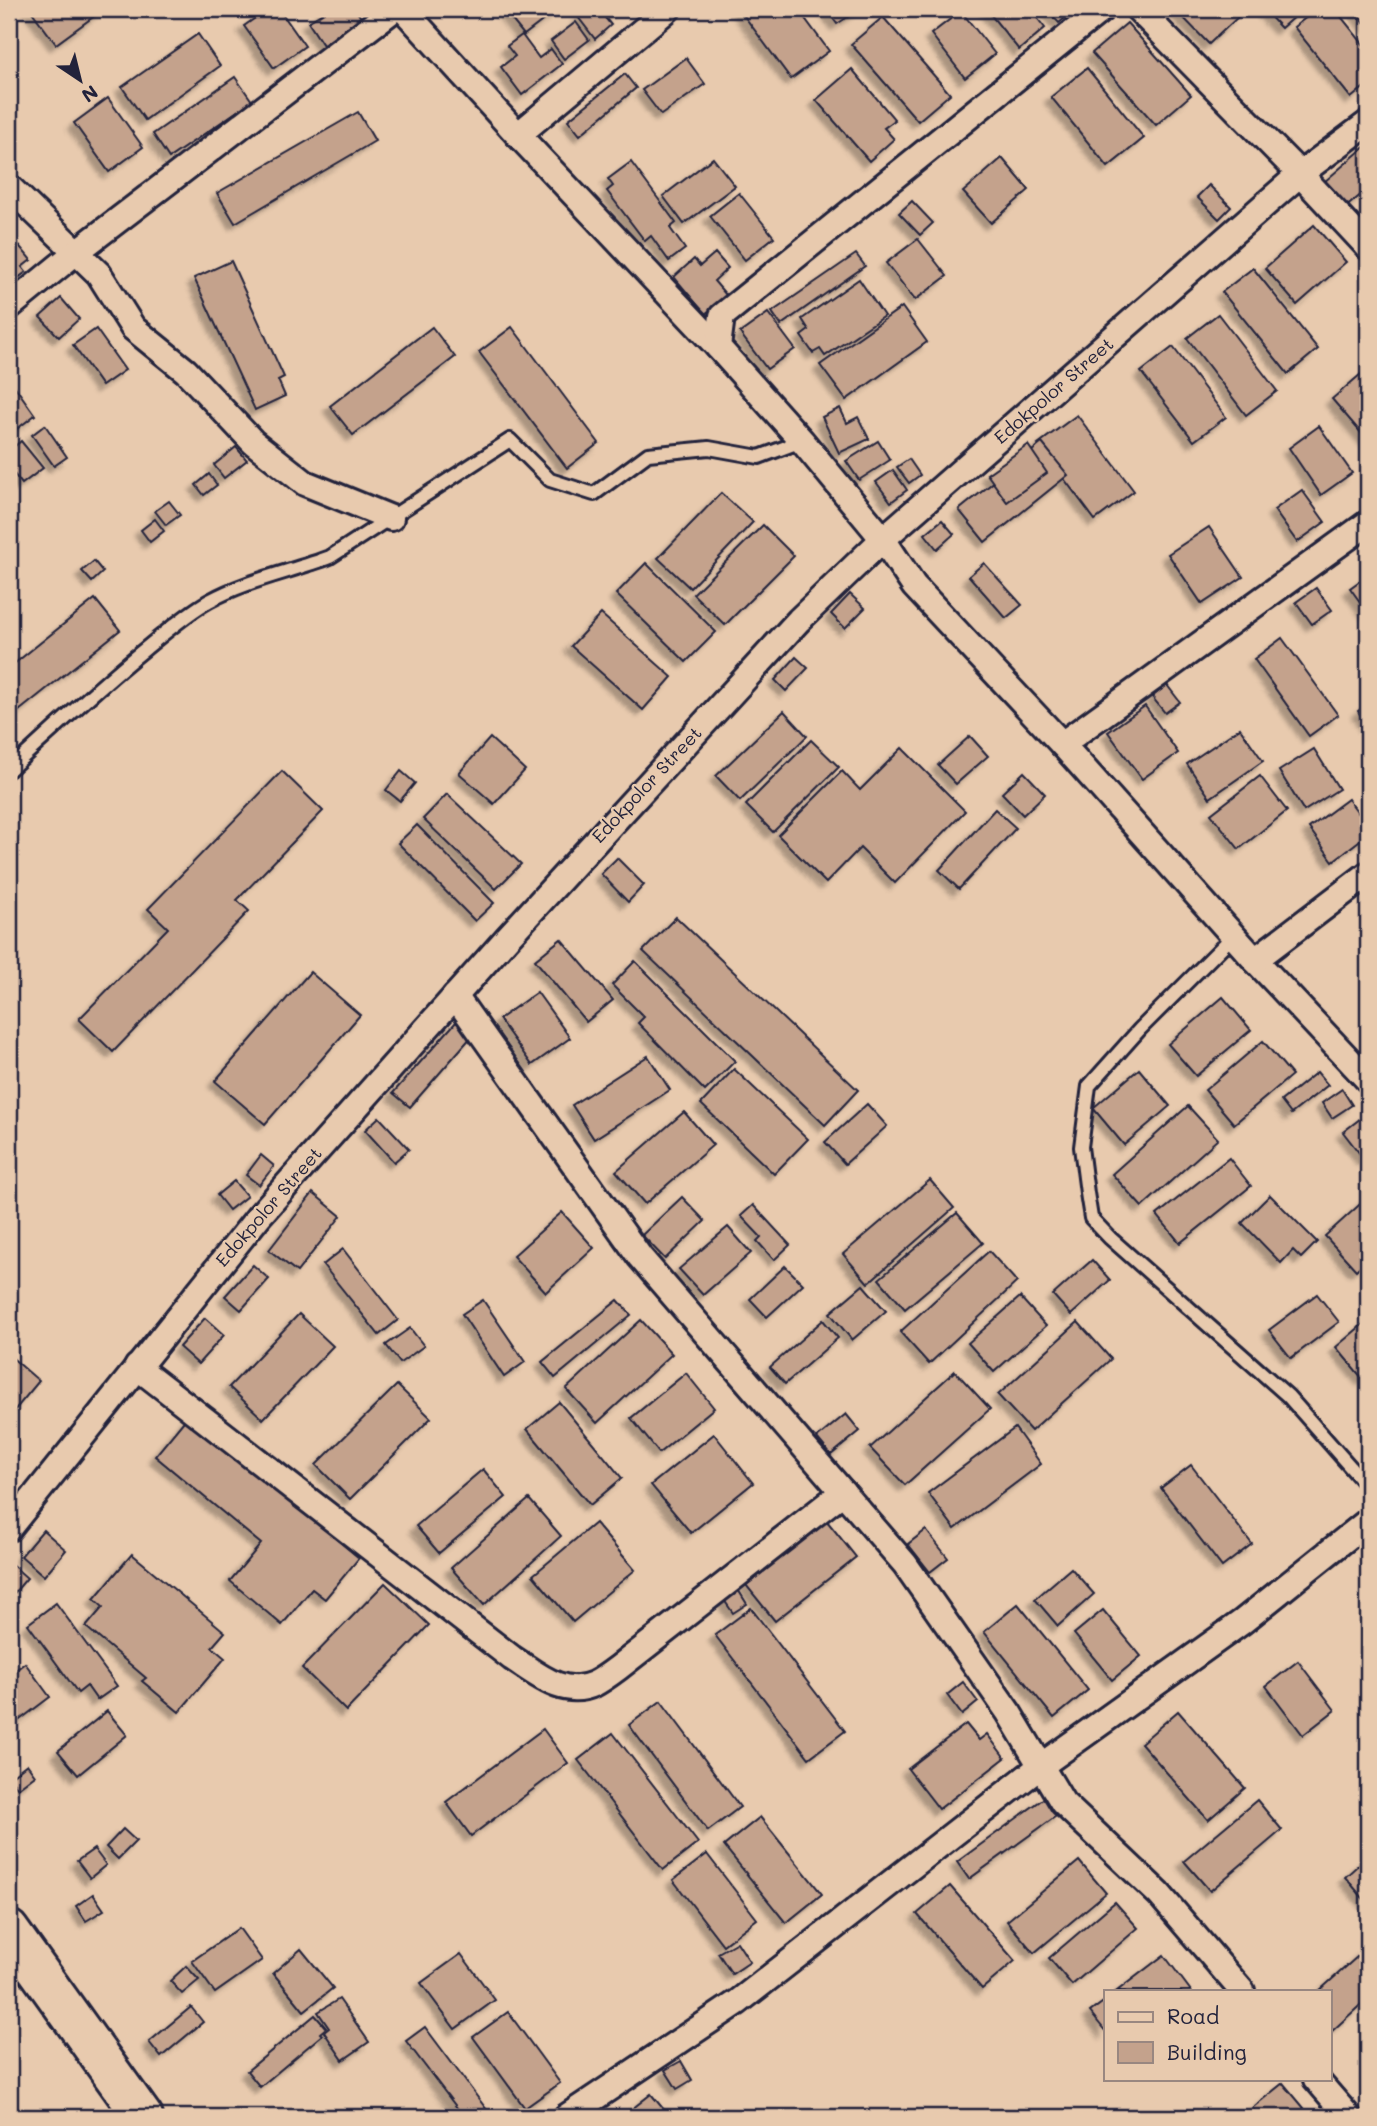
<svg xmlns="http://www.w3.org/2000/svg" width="1377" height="2126" viewBox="0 0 1377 2126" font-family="Mali,sans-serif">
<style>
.building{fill:#c4a28c;stroke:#22223b;stroke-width:2;filter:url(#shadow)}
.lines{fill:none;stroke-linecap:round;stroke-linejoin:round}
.lane-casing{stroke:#22223b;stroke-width:18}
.street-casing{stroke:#22223b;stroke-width:30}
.highway-casing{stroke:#22223b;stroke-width:44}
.lane{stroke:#e8caae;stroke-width:12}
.street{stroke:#e8caae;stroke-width:24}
.highway{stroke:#e8caae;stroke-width:38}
.labels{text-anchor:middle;stroke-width:5;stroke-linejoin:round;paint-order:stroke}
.street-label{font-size:18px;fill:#22223b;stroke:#e8caae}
</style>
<defs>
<filter id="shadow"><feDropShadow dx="-6" dy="6" stdDeviation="2" flood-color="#0004"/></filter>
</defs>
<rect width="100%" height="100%" fill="#e8caae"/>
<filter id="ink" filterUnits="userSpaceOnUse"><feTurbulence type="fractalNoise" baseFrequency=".0143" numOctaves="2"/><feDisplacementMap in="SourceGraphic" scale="14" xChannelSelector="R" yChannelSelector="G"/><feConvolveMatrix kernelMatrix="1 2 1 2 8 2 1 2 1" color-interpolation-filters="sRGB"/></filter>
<g filter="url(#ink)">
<!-- building -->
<g class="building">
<polygon points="30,9 104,9 56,44"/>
<polygon points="268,9 279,9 305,46 274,68 244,26"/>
<polygon points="322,9 355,9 362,19 323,45 308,22 324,12"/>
<polygon points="503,9 558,9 524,35"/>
<polygon points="589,9 598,9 611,25 595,39 578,17"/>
<polygon points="602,9 620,9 609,17"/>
<polygon points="739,9 798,9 829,51 791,79"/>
<polygon points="826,9 860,9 837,24"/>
<polygon points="986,9 1030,9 1045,28 1019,50"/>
<polygon points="1046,9 1076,9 1059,23"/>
<polygon points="1175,9 1231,9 1238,17 1209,44"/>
<polygon points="1263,9 1303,9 1281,28"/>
<polygon points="1317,9 1335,9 1368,50 1368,84 1351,98 1294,27"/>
<polygon points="1354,9 1368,9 1368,27"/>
<polygon points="961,11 995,54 965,78 931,34"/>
<polygon points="883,17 950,94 918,121 851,44"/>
<polygon points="576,22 589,40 564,59 551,41"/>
<polygon points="1127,23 1191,95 1156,125 1092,53"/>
<polygon points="198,34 220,66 145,120 122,87"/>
<polygon points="522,35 539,58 551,49 562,64 522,95 501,67 515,56 507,46"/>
<polygon points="686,58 705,84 661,115 642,90"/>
<polygon points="1087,68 1144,138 1108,167 1051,97"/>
<polygon points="852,69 895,120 884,128 894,139 869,161 816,100"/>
<polygon points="625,74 636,88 580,135 568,120"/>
<polygon points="235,77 252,101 169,158 153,134"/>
<polygon points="108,98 143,147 109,172 74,123"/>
<polygon points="358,112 375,141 235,223 217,193"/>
<polygon points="1368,144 1368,189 1346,207 1324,182"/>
<polygon points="713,158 735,186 684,224 663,196"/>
<polygon points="1002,158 1029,190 991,223 963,192"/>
<polygon points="631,162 676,223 670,228 685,249 669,261 651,236 645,241 607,191 613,186 608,179"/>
<polygon points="1209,185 1231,207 1219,219 1197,197"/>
<polygon points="739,193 774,237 745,260 710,216"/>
<polygon points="912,201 933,223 920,235 899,213"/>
<polygon points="1314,225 1346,262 1297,305 1265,268"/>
<polygon points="12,237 31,260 22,267 26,272 9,285 9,239"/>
<polygon points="918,239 947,276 915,300 886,263"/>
<polygon points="715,253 728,268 714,281 727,296 705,314 674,277 694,259 700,266"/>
<polygon points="856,254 865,266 781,325 772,312"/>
<polygon points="231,261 284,377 278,380 285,396 255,410 194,278"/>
<polygon points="1253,268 1318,349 1288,374 1222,292"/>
<polygon points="859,279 884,316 825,356 820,349 813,353 801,336 809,330 802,319"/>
<polygon points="61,298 79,319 59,337 40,317"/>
<polygon points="902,307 927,342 846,400 820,365"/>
<polygon points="768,313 795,349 767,369 740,333"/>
<polygon points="1218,314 1277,391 1246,415 1187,338"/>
<polygon points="432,327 455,357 353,435 330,406"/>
<polygon points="512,327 599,443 567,468 479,352"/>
<polygon points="96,329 125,370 102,386 73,345"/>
<polygon points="1173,347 1226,417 1194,441 1141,372"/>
<polygon points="1361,374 1368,382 1368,441 1332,399"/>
<polygon points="9,378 35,415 9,435"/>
<polygon points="840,408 847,423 858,417 869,439 839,453 822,417"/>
<polygon points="1077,415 1134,491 1095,520 1038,444"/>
<polygon points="45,425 67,457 54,466 32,435"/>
<polygon points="1319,426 1352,473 1321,495 1289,448"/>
<polygon points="21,441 43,468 22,484 9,468 9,451"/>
<polygon points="878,441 890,460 859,480 846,461"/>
<polygon points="1042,443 1068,475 985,542 959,510"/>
<polygon points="1028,445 1047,473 1007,502 987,474"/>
<polygon points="236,447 247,460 224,478 214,465"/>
<polygon points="909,459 920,475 909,483 897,467"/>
<polygon points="893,470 907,490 891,502 876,482"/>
<polygon points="209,474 217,485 204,495 196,485"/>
<polygon points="1302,490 1325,522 1297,542 1274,510"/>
<polygon points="721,493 753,522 690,588 658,558"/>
<polygon points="169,501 180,515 166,525 155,511"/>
<polygon points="155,519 164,531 150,542 141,530"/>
<polygon points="942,520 954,534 937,549 925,534"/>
<polygon points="763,525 794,556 725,625 693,594"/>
<polygon points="1209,527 1243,577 1202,604 1168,554"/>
<polygon points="94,561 103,572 92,582 82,571"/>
<polygon points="646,563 716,632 686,662 616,594"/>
<polygon points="984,563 1022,605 1006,618 969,576"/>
<polygon points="1368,575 1368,613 1350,588"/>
<polygon points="1316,588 1332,610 1312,624 1296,602"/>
<polygon points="850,594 865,608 845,628 831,614"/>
<polygon points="95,599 120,630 9,719 9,668"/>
<polygon points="601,614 672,677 643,710 571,646"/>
<polygon points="1282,638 1338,715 1309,736 1254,659"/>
<polygon points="796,657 808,668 786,691 775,680"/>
<polygon points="1167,685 1180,702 1165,713 1152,697"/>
<polygon points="1368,704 1368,728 1358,711"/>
<polygon points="1145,706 1178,753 1142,779 1108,732"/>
<polygon points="784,711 807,736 740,801 716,776"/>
<polygon points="1240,728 1263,761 1210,798 1187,764"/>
<polygon points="970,736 988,756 956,784 938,765"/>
<polygon points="490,738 525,770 494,804 459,773"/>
<polygon points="811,740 839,767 773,832 746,805"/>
<polygon points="902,748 965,811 895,883 860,848 826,883 778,835 842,771 860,790"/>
<polygon points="1314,749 1339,789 1304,811 1279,771"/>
<polygon points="282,771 323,811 237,900 249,911 113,1052 79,1019 168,928 148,909"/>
<polygon points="401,771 415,783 400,801 386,790"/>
<polygon points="1024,772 1045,794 1023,815 1002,793"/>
<polygon points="1260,776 1287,811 1239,849 1211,814"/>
<polygon points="447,794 521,864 496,889 423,819"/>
<polygon points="1348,799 1368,826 1368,834 1333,861 1309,828"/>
<polygon points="995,809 1016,828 959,889 939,870"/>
<polygon points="417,825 494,903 475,921 398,843"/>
<polygon points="617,858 644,885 628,902 601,874"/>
<polygon points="676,917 858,1090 825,1125 643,951"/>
<polygon points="561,939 613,1000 586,1022 535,960"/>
<polygon points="635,961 735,1061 705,1091 638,1023 644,1017 612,985"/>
<polygon points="310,972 360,1015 265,1124 215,1081"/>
<polygon points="537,992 570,1038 532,1065 499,1019"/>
<polygon points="1223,997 1251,1030 1196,1076 1168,1044"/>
<polygon points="456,1022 472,1036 410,1107 393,1093"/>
<polygon points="1263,1041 1292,1075 1234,1124 1205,1090"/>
<polygon points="648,1056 670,1090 594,1139 572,1105"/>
<polygon points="734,1069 808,1139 774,1174 701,1104"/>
<polygon points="1139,1069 1170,1106 1124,1145 1093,1108"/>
<polygon points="1317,1072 1328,1085 1291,1114 1281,1101"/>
<polygon points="1342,1089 1352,1105 1332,1118 1322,1103"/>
<polygon points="867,1104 887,1126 845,1164 825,1142"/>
<polygon points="1188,1106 1218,1139 1142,1207 1112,1174"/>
<polygon points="684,1112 713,1145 645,1204 616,1171"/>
<polygon points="1365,1115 1368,1120 1368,1156 1364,1159 1343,1132"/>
<polygon points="379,1117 409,1149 394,1162 365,1130"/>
<polygon points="261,1155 274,1166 259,1185 246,1175"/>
<polygon points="1229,1158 1251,1186 1180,1243 1157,1215"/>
<polygon points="930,1180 954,1208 868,1283 843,1254"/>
<polygon points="234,1181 247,1196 229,1210 217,1195"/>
<polygon points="313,1193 341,1216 297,1272 269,1250"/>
<polygon points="1270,1195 1317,1242 1301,1258 1293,1250 1281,1263 1242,1223"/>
<polygon points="682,1197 705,1221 665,1259 642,1235"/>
<polygon points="1368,1197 1368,1259 1356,1270 1325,1236"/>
<polygon points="753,1205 790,1245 774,1260 757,1241 761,1237 741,1216"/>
<polygon points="562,1212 594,1248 546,1292 513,1256"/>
<polygon points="957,1213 983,1243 905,1309 879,1279"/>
<polygon points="728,1227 751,1253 703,1295 679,1269"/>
<polygon points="343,1249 398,1320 379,1335 323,1265"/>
<polygon points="989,1251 1017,1282 929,1364 900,1332"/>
<polygon points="1092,1260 1110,1280 1071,1315 1053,1295"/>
<polygon points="253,1265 269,1279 241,1310 225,1296"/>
<polygon points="785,1266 803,1284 767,1317 750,1299"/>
<polygon points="863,1285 886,1311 852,1340 830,1313"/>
<polygon points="1317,1294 1339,1322 1291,1358 1269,1330"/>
<polygon points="1020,1297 1046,1326 994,1372 968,1343"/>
<polygon points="483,1300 525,1362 504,1377 462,1314"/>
<polygon points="618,1300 631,1315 555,1378 542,1362"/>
<polygon points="299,1314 333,1346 263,1419 229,1387"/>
<polygon points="205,1318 224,1335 198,1364 179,1347"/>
<polygon points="641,1320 672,1354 597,1423 566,1389"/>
<polygon points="823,1320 838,1338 785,1384 770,1367"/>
<polygon points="1368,1320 1368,1375 1363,1379 1336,1347"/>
<polygon points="1078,1322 1111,1359 1031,1431 998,1395"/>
<polygon points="410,1328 424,1346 400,1363 386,1345"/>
<polygon points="9,1355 39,1381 9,1417"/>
<polygon points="955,1371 990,1409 905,1485 870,1448"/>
<polygon points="686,1373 714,1408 659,1453 631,1418"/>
<polygon points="397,1385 431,1418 350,1499 316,1465"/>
<polygon points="559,1402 622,1478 590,1505 527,1429"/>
<polygon points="846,1414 860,1431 831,1455 817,1438"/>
<polygon points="188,1416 359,1558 325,1599 312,1589 282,1625 230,1581 261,1544 155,1456"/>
<polygon points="1015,1428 1041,1464 955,1529 928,1493"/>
<polygon points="714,1434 753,1483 691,1533 651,1485"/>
<polygon points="1191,1465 1252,1544 1222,1567 1161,1488"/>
<polygon points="483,1469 506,1497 439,1553 416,1526"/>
<polygon points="529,1499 561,1536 484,1605 451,1568"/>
<polygon points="827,1521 856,1557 775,1621 746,1585"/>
<polygon points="595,1523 635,1570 573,1622 533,1575"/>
<polygon points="43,1530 66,1550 44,1576 21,1556"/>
<polygon points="926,1530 948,1558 930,1572 908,1544"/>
<polygon points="132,1554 225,1632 212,1647 225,1658 179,1712 142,1681 146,1678 86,1627 103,1607 94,1599"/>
<polygon points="9,1562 27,1578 9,1599"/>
<polygon points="1071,1568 1094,1594 1058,1626 1035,1599"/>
<polygon points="385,1583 429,1625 346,1711 302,1668"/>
<polygon points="737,1588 747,1604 733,1613 722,1597"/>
<polygon points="56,1603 117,1686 97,1700 87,1686 78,1693 28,1624"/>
<polygon points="1018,1604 1088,1690 1054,1718 984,1632"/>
<polygon points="751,1608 845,1731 809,1758 715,1635"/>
<polygon points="1103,1610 1141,1656 1112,1680 1074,1634"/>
<polygon points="1298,1661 1335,1710 1303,1735 1266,1686"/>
<polygon points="25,1663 50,1697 9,1728 9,1675"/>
<polygon points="963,1682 978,1702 962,1715 947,1695"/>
<polygon points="661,1701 740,1807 708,1831 629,1725"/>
<polygon points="107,1711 127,1735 78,1775 58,1751"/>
<polygon points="1178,1711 1245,1788 1208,1820 1141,1743"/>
<polygon points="966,1724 979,1740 987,1734 1005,1758 939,1809 908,1769"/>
<polygon points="543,1729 568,1763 471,1836 446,1802"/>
<polygon points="613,1733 698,1843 663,1870 578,1760"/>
<polygon points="27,1764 35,1775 18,1788 9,1778"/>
<polygon points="1047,1796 1059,1814 969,1879 957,1862"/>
<polygon points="1257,1800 1282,1830 1210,1891 1184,1861"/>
<polygon points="760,1817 822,1894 786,1923 724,1846"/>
<polygon points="123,1829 136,1841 118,1859 106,1847"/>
<polygon points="94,1849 106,1865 90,1878 77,1861"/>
<polygon points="707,1854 757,1919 723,1945 673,1880"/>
<polygon points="1368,1856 1368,1904 1345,1877"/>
<polygon points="1079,1861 1106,1893 1034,1953 1007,1921"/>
<polygon points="950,1886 1015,1961 982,1989 917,1914"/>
<polygon points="93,1894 104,1910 86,1921 76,1906"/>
<polygon points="1115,1902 1138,1928 1072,1985 1049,1958"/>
<polygon points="239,1928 262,1960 215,1993 192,1961"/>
<polygon points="737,1942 750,1962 732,1974 718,1953"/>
<polygon points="1368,1947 1368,1998 1330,2033 1330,1991 1319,1991"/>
<polygon points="301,1949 333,1988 304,2011 273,1973"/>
<polygon points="461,1954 495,2000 455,2029 421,1983"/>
<polygon points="1164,1955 1191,1991 1117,1991"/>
<polygon points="186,1966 199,1980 182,1994 170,1981"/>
<polygon points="339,1999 369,2042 343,2060 324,2032 329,2028 318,2012"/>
<polygon points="1106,2000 1106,2032 1090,2012"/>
<polygon points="191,2007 203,2022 161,2057 149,2042"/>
<polygon points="508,2012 560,2083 525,2108 473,2037"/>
<polygon points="315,2015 326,2028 320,2033 322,2035 260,2087 247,2071"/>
<polygon points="425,2027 487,2110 478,2117 464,2117 406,2041"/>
<polygon points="681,2061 692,2080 677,2089 665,2070"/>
<polygon points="1283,2083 1304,2108 1294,2117 1260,2117 1252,2108"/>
<polygon points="651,2094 670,2117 622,2117"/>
</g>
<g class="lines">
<defs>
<g id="lane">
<path d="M 9,770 C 54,729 98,687 145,649 C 166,632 186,614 209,601 C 247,580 290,572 330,557 L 510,440 L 550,480 L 594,494 L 648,454 L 709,448 L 759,457 L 802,441"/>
<polyline points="1233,936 1140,1029 1089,1086 1081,1147 1087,1193 1091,1218 1110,1238 1288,1396 1368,1487"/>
</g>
<g id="street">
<polyline points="403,9 518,135"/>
<polyline points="668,9 518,135 718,347"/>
<polyline points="1102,9 722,316 718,347 802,441 883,539 914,586 1062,744 1255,960 1368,1080"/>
<polyline points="1138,9 1300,174 1368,247"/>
<polyline points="9,187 99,274 133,328 186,371 253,442 305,483 391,518"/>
<polyline points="9,307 75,253 394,9"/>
<polyline points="1062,744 1368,523"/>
<polyline points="1255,960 1368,874"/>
<polyline points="455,996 640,1257 905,1564 1009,1713 1063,1803 1159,1894 1242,1991"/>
<path d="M 137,1367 L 512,1658 C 537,1674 563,1698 594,1684 C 602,1680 610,1674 618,1668 L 843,1492"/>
<polyline points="9,1528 259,1216 507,938 799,620 883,539 1300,174 1368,123"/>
<polyline points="1316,2079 1349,2117"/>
<polyline points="566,2117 738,2002 1042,1765 1242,1622 1368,1521"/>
</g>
<polyline id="highway" points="9,1930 143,2117"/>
</defs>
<!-- lane casing -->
<use href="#lane" class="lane-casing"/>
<!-- street casing -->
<use href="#street" class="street-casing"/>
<!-- highway casing -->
<use href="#highway" class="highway-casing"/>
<!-- lane -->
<use href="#lane" class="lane"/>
<!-- street -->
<use href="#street" class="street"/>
<!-- highway -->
<use href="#highway" class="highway"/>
</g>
</g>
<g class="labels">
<!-- street labels -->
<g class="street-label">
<text transform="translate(1054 391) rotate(-41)" y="6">Edokpolor Street</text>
<text transform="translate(647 785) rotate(-47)" y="6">Edokpolor Street</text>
<text transform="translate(269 1207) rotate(-49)" y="6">Edokpolor Street</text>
</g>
</g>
<!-- margin -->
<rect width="1377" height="2126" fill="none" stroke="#e8caae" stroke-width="35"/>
<rect x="18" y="18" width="1342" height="2091" fill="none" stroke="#22223b" stroke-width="2.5" filter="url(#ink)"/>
<!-- legend -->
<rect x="1104" y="1990" width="228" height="91" fill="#e8caae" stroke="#998780" stroke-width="2"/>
<rect x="1118" y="2012" width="35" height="10" fill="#e8caae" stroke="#998780" stroke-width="2"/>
<text x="1167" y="2024" font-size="21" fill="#22223b">Road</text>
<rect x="1118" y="2042" width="35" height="21" fill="#c4a28c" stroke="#998780" stroke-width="2"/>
<text x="1167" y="2060" font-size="21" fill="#22223b">Building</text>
<!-- north arrow -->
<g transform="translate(80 80) rotate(145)" stroke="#e8caae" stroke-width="5" paint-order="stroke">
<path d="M0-5L12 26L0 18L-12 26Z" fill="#22223b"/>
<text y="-10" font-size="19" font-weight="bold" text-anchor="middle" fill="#22223b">N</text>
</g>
</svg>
